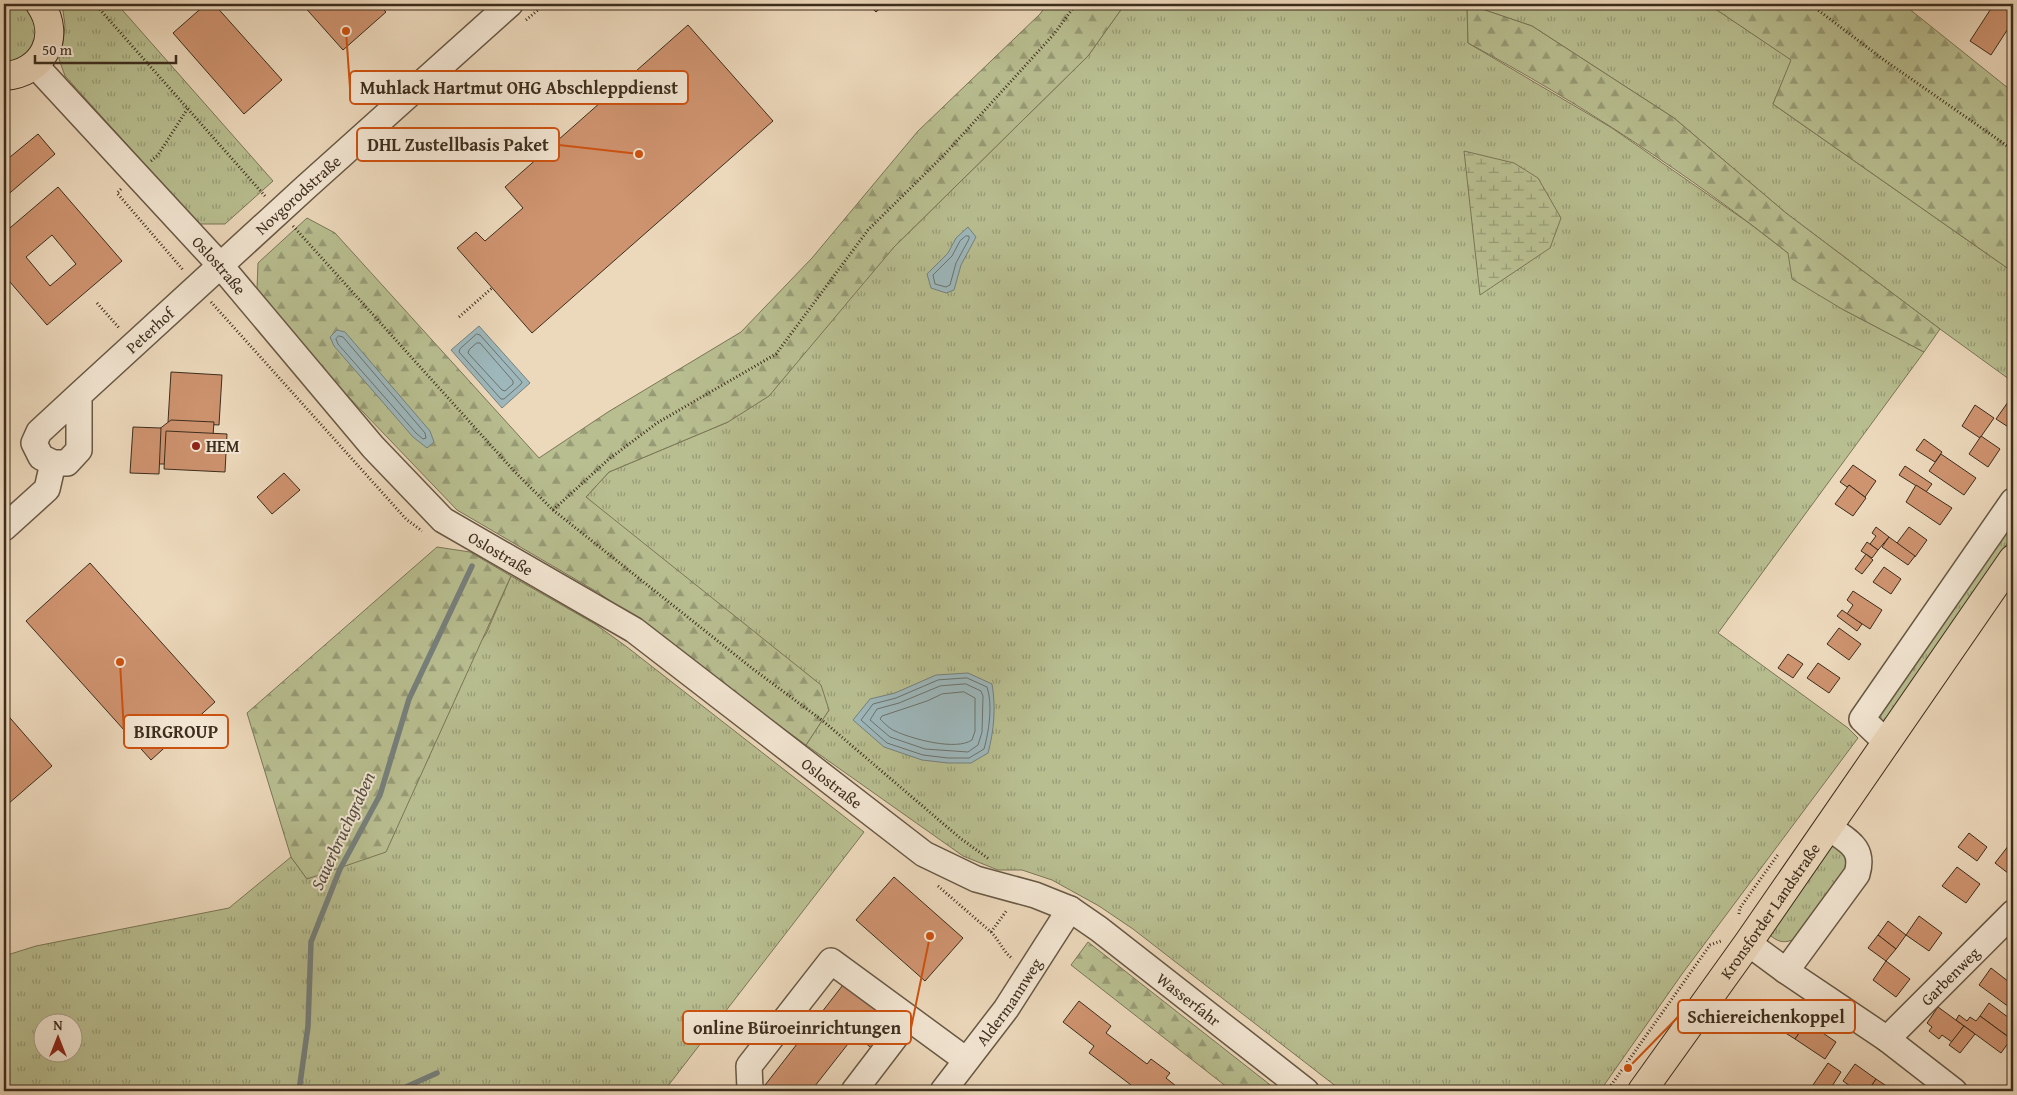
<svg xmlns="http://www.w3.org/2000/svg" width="2017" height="1095" viewBox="0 0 2017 1095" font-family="'Gentium Book Plus',serif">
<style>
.grass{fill:url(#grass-tufts);stroke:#7a7656;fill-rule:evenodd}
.forest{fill:url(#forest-firs);stroke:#7a7656}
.wetland{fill:url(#wetland-marsh);stroke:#7a7656}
.water{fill:#9db7bb;stroke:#76807c}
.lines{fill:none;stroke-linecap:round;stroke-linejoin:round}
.shore{stroke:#6c726c;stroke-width:1}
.stream{stroke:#76807c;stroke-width:5.5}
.building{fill:#ce936f;stroke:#3c2d1d;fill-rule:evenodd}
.minor-casing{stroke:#685844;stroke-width:28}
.major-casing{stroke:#3c2d1d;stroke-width:30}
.path{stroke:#3c2d1d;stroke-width:3;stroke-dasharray:1 2.5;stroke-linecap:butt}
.minor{stroke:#f3e6d3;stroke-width:25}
.major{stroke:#ecd8bb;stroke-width:28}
.poi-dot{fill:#8f2418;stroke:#f3e6d3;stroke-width:2}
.labels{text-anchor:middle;stroke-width:4;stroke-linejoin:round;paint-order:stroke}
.street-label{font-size:16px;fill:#3c2d1d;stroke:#f3e6d3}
.poi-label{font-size:16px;font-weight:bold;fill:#3c2d1d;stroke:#f3e6d3;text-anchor:start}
.water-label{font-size:18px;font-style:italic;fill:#545044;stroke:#f3e6d3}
.leader{fill:none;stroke:#ce520f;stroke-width:2}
.callout-dot{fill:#ce520f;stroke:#f3e6d3;stroke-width:2}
.callout{fill:#f3e6d3;stroke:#ce520f;stroke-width:2}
.callout-label{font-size:18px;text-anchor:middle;font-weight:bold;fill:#3c2d1d}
</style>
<defs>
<pattern id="grass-tufts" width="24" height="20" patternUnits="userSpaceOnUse" patternTransform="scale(1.25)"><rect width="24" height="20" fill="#b8be90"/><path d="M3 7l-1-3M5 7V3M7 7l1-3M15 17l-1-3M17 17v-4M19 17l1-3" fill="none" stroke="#979b75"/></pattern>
<pattern id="forest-firs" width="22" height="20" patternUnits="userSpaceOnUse" patternTransform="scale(1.25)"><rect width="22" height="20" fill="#b8be90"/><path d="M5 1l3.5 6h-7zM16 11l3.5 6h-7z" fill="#979b75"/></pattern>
<pattern id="wetland-marsh" width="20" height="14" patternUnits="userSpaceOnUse" patternTransform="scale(1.25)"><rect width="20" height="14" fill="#b8be90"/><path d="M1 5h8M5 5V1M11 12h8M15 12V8" fill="none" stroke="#979b75"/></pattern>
</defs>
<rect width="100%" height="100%" fill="#ecd8bb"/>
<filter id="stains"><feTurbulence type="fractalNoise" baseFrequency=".004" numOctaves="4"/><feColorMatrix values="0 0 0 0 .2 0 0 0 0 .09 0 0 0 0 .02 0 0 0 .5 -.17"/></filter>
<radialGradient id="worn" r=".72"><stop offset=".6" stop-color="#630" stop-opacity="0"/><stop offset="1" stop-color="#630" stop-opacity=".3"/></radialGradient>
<!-- grass -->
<g class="grass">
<polygon points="4,4 29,4 36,14 35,46 19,61 4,63"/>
<polygon points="62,4 117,4 273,181 225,224 199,224 65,76 59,59 63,43 65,25"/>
<polygon points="1125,4 1708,4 1792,60 1773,104 2013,272 2013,382 1940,329 1786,213 1674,118 1532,26 1467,4 1468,43 1612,128 1749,223 1788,253 1842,309 1924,352 1718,633 1848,728 1858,738 1682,974 1600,1091 1342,1091 1133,929 1099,906 1052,880 1022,870 998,870 963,856 806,745 829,710 586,497 609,472 728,422 894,247 1088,56"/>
<polygon points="2013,513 2013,535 1885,721 1879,723 1875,712"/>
<path d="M 511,576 L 595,624 L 627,647 L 864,832 L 664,1091 L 4,1091 L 4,956 L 36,946 L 229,908 L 291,857 L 307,879 L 486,634 ZM 42,1022 L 72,1022 L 72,1052 L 42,1052 Z"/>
<path d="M 1830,844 L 1842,850 L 1847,858 L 1845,868 L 1795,939 C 1785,943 1780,943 1771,936 L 1770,929 Z"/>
</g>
<!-- forest -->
<g class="forest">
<polygon points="1047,4 1125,4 1088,56 894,247 769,396 728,422 609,472 586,497 821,685 829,710 806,745 599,593 457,510 319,366 257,289 258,263 307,218 335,233 539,458 608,412 741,332 812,258 918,131 1040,14"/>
<path d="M 1467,4 L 1532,26 L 1674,118 L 1786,213 L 1940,329 L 1924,352 L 1842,309 L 1792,279 L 1788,253 C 1688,174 1580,103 1468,43 Z"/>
<polygon points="1708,4 1903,4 2013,92 2013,272 1773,104 1791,60"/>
<polygon points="437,547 470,552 511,576 386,852 307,879 291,857 247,713"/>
<polygon points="1088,942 1278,1091 1232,1091 1071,965"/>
</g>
<!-- wetland -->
<polygon class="wetland" points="1464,151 1514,163 1538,178 1561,218 1550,248 1480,295"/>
<!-- water -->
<g class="water">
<polygon points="968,227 976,237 961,265 954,290 946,293 931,288 927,274 948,253 956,238"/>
<polygon points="479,326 530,383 502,408 451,350"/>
<polygon points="337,330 345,332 430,431 434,442 427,448 413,437 334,346 330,337"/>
<path d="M 968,673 L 992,684 C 996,707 994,731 988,753 L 971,763 L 948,763 L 922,760 L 884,747 L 853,720 L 870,699 L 895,693 L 936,675 Z"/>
</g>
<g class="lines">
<!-- shore -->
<g class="shore">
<polygon points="966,236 969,236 969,239 956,263 950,285 946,287 935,284 933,275 952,256 960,241"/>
<polygon points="477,334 480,335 522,382 521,384 504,399 501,399 459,352 460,349"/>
<polygon points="339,336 343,337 425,433 426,438 423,439 416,433 338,344 336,339"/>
<polygon points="477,343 480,343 513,381 513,384 505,391 502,390 468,353 469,350"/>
<path d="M 967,678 L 987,687 C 993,705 989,731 984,749 L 969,758 L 948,758 L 923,755 L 887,743 L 861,720 L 873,704 L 896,698 L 938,680 Z"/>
<polygon points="966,684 981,691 983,696 982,732 978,745 968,752 925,749 890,737 870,720 877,709 899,703 940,686"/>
<path d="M 964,692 L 975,698 L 975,731 L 972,740 C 956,751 912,739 895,731 C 890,729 884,723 880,719 L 882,716 L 927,701 L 942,694 Z"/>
</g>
<!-- stream -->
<g class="stream">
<polyline points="299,1091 308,1026 311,942 340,869 380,795 409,699 472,566"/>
<polyline points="397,1091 437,1073"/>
</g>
</g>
<!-- building -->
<g class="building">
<polygon points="206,4 214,4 282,80 244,114 173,33"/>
<polygon points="302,4 378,4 386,12 343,50"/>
<polygon points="868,4 885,4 876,12"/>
<polygon points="1994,4 2013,4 2013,21 1991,55 1970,41"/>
<polygon points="688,25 773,121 532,333 457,248 476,232 485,241 523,208 505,187"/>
<polygon points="38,134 55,154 4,198 4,162"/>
<path d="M 58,187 L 122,261 L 47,325 L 4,275 L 4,233 ZM 52,235 L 76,264 L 50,286 L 26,257 Z"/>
<polygon points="171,372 222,375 219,425 168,422"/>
<polygon points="2008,402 2013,406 2013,430 1996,419"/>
<polygon points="1975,405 1994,418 1980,438 1962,426"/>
<polygon points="171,420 214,422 213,436 170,434 169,464 156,464 158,430"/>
<polygon points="133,427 161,428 159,474 130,473"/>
<polygon points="166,431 227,434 225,472 164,469"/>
<polygon points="1981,436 2000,449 1988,467 1969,454"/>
<polygon points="1924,439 1942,452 1935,462 1916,450"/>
<polygon points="1941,454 1976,478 1964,495 1929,471"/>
<polygon points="1853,465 1876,481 1865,497 1849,485 1847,487 1840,482"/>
<polygon points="1905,466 1932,484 1926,492 1899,475"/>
<polygon points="284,473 300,490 272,514 257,497"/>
<polygon points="1849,485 1866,498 1853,516 1835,504"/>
<polygon points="1916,485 1952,508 1940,525 1906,502"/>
<polygon points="1876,527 1889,537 1878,550 1870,544 1876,536 1872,533"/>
<polygon points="1909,527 1927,540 1915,557 1897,543"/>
<polygon points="1889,537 1915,556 1908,565 1882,547"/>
<polygon points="1867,542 1878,550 1872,558 1861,551"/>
<polygon points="1866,554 1873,560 1862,574 1855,569"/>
<polygon points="90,563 215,702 151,760 26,621"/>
<polygon points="1884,567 1901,579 1891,594 1873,582"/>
<polygon points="1853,591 1882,610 1870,629 1847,614 1853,605 1847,600"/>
<polygon points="1842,610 1862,624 1857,631 1837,616"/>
<polygon points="1839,628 1861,644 1849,660 1827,644"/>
<polygon points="1788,654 1803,664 1793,678 1778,668"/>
<polygon points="1818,663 1840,678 1829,693 1807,678"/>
<polygon points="4,711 52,766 8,804 4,800"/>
<polygon points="1969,833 1987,847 1977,861 1958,847"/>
<polygon points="2009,845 2013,849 2013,877 1995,863"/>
<polygon points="1957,867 1980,884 1966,903 1942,886"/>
<polygon points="894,877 963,938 925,981 856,920"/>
<polygon points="1919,916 1942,933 1929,951 1906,935"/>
<polygon points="1888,921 1906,935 1896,949 1878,935"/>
<polygon points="1878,935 1896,949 1886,961 1868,948"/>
<polygon points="1886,961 1910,979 1896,997 1873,980"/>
<polygon points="1991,968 2013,985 2013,1001 2009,1007 1979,985"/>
<polygon points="846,981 897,1020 874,1050 855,1035 811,1091 765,1091 762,1089"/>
<polygon points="1079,1001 1111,1026 1106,1033 1147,1064 1151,1059 1170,1073 1166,1078 1181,1090 1180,1091 1133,1091 1129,1088 1131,1085 1089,1053 1094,1046 1063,1022"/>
<polygon points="1989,1003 2013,1021 2013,1040 1980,1016"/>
<polygon points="1780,1005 1807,1022 1795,1039 1768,1022"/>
<polygon points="1938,1007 1964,1026 1952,1042 1942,1035 1939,1039 1929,1031 1932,1027 1927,1023"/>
<polygon points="1959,1015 1967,1021 1970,1017 1976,1021 1980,1016 2011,1039 2001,1053 1956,1020"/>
<polygon points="1807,1022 1836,1042 1825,1059 1795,1039"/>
<polygon points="1964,1026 1975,1034 1960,1053 1949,1045"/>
<polygon points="1828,1063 1841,1072 1829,1091 1822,1091 1813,1085"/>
<polygon points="1855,1064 1876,1079 1868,1091 1857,1091 1843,1081"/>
<polygon points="1876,1079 1894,1091 1868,1091"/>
</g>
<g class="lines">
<defs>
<g id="minor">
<path id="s1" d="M 35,65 L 220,265 L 373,447 L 443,520 L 634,630 L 924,854 L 976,879 L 1035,895 L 1070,909 L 1099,929 L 1306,1091"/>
<path id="s2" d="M 79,395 L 79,450 L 67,463 L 53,463 L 41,457 L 34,443 L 39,432 L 79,395 L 306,187 L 510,4"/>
<polyline points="4,528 47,489 53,463"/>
<polyline points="1887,743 1862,719 2013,501"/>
<polyline points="1748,943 1786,971 1887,1039 1954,1091"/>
<path d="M 1786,971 L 1857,874 C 1865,847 1847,841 1828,827"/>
<path id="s3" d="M 1887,1039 L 2013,913"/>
<polyline points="752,1091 750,1089 749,1066 831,961 966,1060"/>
<polyline points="854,1091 909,1019"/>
<path id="s4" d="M 943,1091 L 1006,1009 L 1070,909"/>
</g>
<g id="major">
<path d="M 4,76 C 43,74 62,36 40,4"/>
<path id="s5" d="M 1642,1091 L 1748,943 L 2013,559"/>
</g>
</defs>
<!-- minor casing -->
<use href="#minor" class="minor-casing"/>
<!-- major casing -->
<use href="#major" class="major-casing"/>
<!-- path -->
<g class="path">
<polyline points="95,4 265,196"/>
<polyline points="1810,4 1884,60 2013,150"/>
<polyline points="526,20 545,4"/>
<polyline points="151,161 158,155 188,108"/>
<polyline points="121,189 117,193 184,271"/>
<polyline points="293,226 514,471 553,510 753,669 823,721 960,838 989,859"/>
<polyline points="211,302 406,519 422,531"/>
<polyline points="97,303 120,329"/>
<polyline points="459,317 492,288"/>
<polyline points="553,510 609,459 657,423 776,354 868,230 944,155 1054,34 1076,4"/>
<path d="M 938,886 L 991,932 C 1000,941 1003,952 1013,959"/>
<polyline points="1739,914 1740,908 1779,853"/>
<polyline points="991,932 1007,910"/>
<polyline points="1607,1091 1710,945 1721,941"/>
</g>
<!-- minor -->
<use href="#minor" class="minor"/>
<!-- major -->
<use href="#major" class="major"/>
</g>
<!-- markers -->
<circle class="poi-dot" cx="196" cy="446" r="5"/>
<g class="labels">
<!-- street labels -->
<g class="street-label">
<text dy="6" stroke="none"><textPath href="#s2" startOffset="479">Novgorodstraße</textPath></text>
<text dy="6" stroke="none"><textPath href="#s1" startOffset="272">Oslostraße</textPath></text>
<text dy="6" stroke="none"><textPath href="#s2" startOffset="278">Peterhof</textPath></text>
<text dy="6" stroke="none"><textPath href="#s1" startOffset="678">Oslostraße</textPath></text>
<text dy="6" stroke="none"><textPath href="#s1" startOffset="1082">Oslostraße</textPath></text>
<text dy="6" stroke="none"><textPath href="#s5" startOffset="221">Kronsforder Landstraße</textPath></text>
<text dy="6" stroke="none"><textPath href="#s3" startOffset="89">Garbenweg</textPath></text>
<text dy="6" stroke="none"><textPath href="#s1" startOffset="1504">Wasserfahr</textPath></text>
<text dy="6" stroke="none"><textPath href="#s4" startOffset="111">Aldermannweg</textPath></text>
</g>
<!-- poi labels -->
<g class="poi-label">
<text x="206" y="452">HEM</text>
</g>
<!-- water labels -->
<g class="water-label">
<text transform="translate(343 831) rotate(-65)" y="6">Sauerbruchgraben</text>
</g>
</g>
<!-- callouts -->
<path class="leader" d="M346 31L350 88M639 154L559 145M120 662L124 732M1628 1068L1678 1017M930 936L911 1028"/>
<g class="callout-dot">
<circle cx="346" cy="31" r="5"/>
<circle cx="639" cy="154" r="5"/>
<circle cx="120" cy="662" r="5"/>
<circle cx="1628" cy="1068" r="5"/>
<circle cx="930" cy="936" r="5"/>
</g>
<g class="callout">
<rect x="350" y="71" width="338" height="33" rx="5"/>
<rect x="357" y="128" width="202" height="33" rx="5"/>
<rect x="124" y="715" width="104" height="33" rx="5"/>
<rect x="1678" y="1000" width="177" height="33" rx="5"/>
<rect x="683" y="1011" width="228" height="33" rx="5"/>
</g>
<g class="callout-label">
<text x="519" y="94">Muhlack Hartmut OHG Abschleppdienst</text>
<text x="458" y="151">DHL Zustellbasis Paket</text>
<text x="176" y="738">BIRGROUP</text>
<text x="1766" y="1023">Schiereichenkoppel</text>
<text x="797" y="1034">online Büroeinrichtungen</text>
</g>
<!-- margin -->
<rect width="2017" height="1095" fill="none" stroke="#ecd8bb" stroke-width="20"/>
<rect x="5" y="5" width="2007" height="1085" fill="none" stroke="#3c2d1d" stroke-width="2.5"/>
<rect x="10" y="10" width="1997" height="1075" fill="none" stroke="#3c2d1d"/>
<!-- north arrow -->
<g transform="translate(58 1038)"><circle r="24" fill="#f3e6d3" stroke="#aa9c8a"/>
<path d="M0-4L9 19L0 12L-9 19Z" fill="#8f2418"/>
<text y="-8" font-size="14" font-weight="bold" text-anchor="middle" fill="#3c2d1d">N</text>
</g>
<!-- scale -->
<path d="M35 55v8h141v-8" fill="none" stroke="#3c2d1d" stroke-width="2.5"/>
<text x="42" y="55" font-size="15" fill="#3c2d1d" stroke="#f3e6d3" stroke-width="4" paint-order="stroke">50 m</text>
<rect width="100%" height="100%" filter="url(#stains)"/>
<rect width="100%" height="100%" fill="url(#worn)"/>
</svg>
